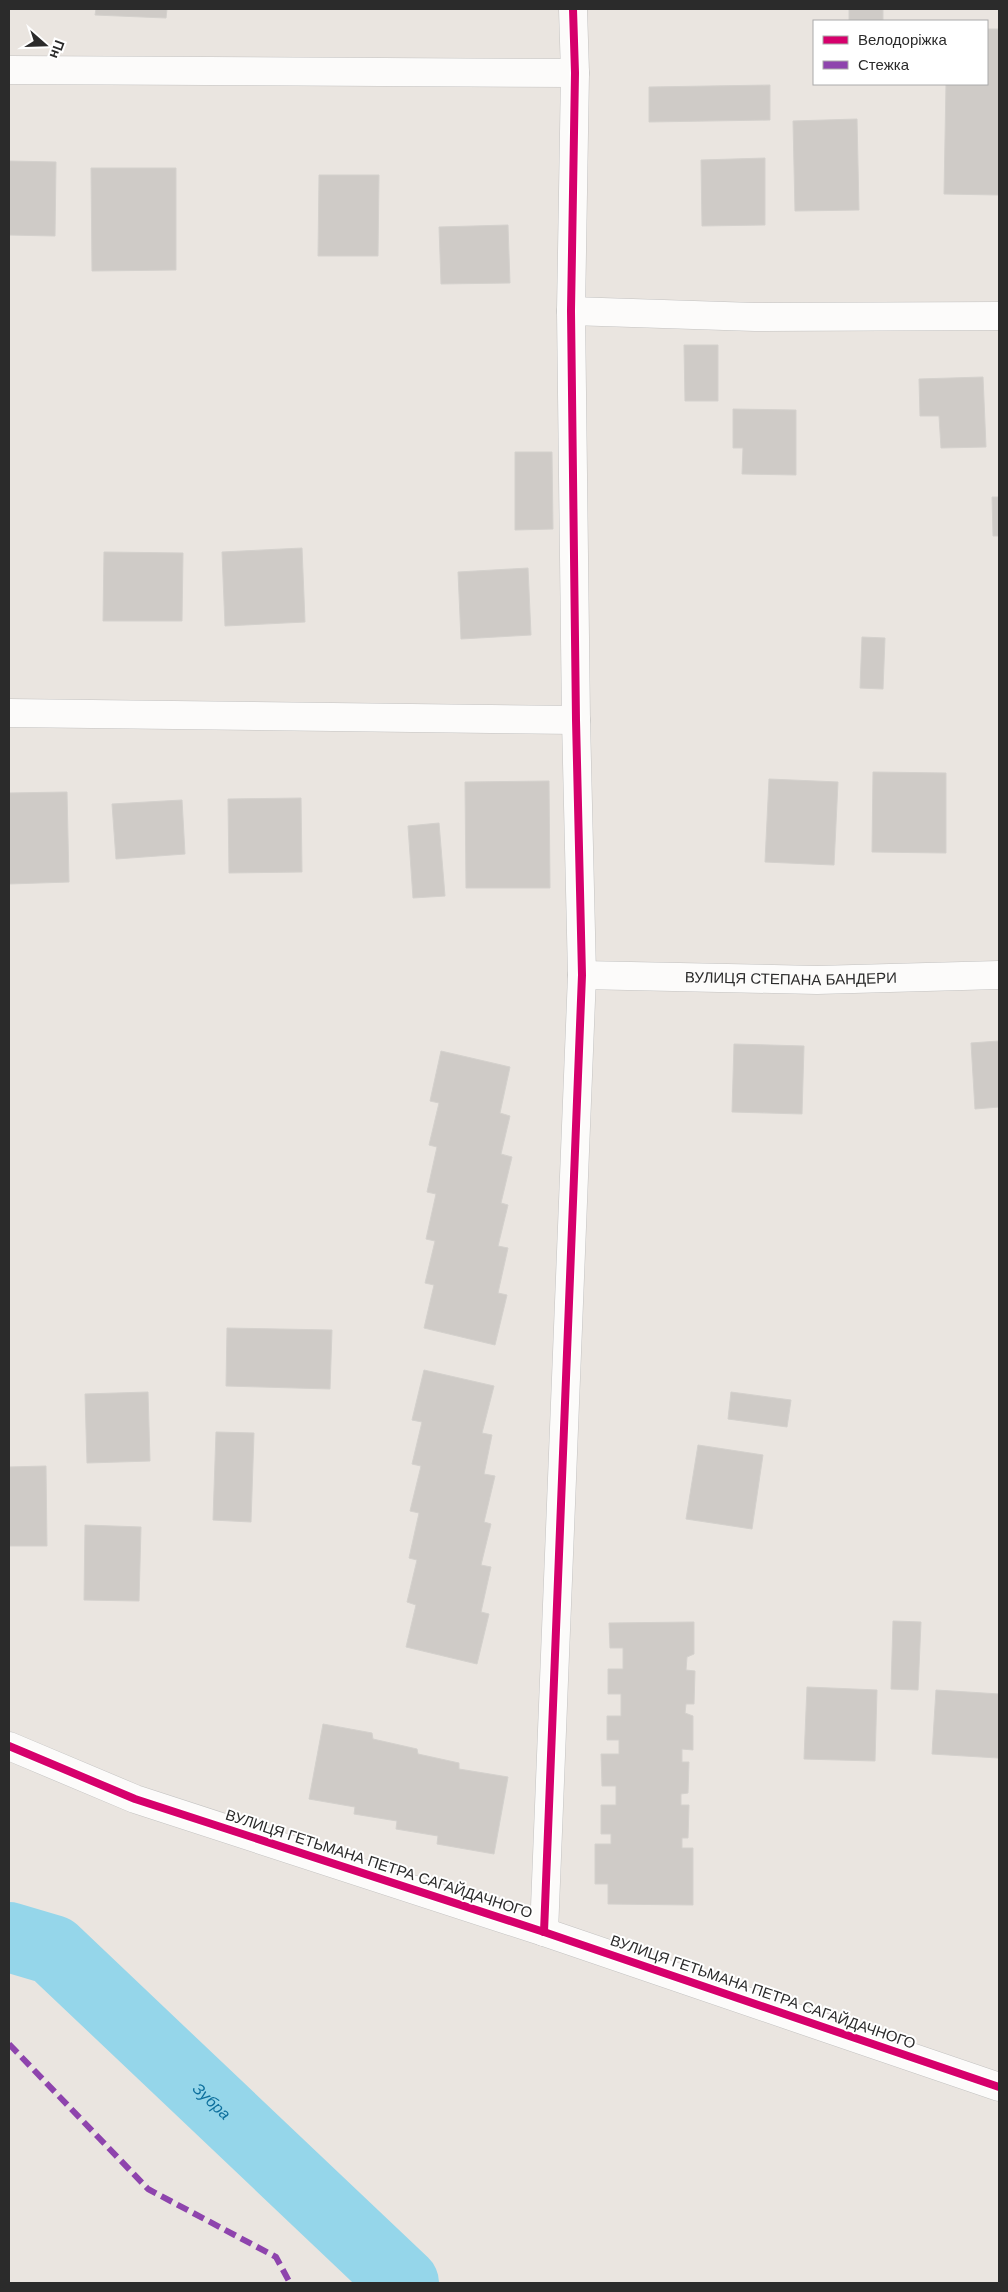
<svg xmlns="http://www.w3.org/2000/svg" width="1008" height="2292" viewBox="0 0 1008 2292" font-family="Helvetica,sans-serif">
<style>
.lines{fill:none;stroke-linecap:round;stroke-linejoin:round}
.river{stroke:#95d6ea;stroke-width:70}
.building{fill:#cfcbc7;stroke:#d4d1cd}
.minor-casing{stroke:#c3c2c1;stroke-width:29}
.minor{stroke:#fcfbfa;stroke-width:28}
.quiet{stroke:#8e44ad;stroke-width:6;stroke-dasharray:12 6;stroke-linecap:butt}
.cycleway-casing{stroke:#fff;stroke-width:11}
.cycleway{stroke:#d6006c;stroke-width:8}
.labels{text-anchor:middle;stroke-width:4;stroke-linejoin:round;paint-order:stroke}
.street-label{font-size:15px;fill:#2b2b2b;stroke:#fff}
.water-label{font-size:16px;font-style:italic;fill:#0d6f9d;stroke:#fff}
</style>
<rect width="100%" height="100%" fill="#eae5e0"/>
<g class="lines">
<!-- river -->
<path class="river" id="s1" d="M 9,1937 L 53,1950 L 404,2283"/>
</g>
<!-- building -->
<g class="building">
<polygon points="96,9 167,9 166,18 95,15"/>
<rect x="849" y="9" width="34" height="12"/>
<polygon points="987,29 999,29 999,195 944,194 946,84 987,84"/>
<polygon points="770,85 770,120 649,122 649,87"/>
<polygon points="857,119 859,210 795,211 793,121"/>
<polygon points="765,158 765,225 702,226 701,160"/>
<polygon points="9,161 56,162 55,236 9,235"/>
<polygon points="91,168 176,168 176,270 92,271"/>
<polygon points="319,175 379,175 378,256 318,256"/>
<polygon points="508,225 510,283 441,284 439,227"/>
<polygon points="684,345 718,345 718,401 685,401"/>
<polygon points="983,377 986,447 941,448 939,416 920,416 919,379"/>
<polygon points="733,409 796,410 796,475 742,474 743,448 733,448"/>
<polygon points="515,452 552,452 553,529 515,530"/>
<polygon points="992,497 999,497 999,536 993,536"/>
<polygon points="302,548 305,622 225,626 222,552"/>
<polygon points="104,552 183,553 182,621 103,621"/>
<polygon points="528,568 531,635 461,639 458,572"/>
<polygon points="862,637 885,638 883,689 860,688"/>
<polygon points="873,772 946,773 946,853 872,852"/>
<polygon points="769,779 838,782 834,865 765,862"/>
<polygon points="549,781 550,888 466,888 465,782"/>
<polygon points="67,792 69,882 9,884 9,793"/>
<polygon points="301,798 302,872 229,873 228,799"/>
<polygon points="182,800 185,854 116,859 112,804"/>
<polygon points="439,823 445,896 413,898 408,826"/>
<polygon points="999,1041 999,1107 975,1109 971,1043"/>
<polygon points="734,1044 804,1046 802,1114 732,1112"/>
<polygon points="441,1051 510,1067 500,1113 510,1116 501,1154 512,1157 501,1203 508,1205 498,1246 508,1248 498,1293 507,1295 495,1345 424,1328 434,1285 425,1283 435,1241 426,1239 436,1194 427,1192 437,1147 429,1145 439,1103 430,1101"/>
<polygon points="227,1328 332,1330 330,1389 226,1386"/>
<polygon points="424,1370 494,1386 482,1433 492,1435 484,1474 495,1476 484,1522 491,1524 481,1565 491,1567 481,1612 489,1614 477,1664 406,1647 416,1605 407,1602 417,1560 409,1558 419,1513 410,1511 421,1466 412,1464 422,1422 412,1420"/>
<polygon points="148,1392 150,1461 87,1463 85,1394"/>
<polygon points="731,1392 791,1400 787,1427 728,1419"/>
<polygon points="216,1432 254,1433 251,1522 213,1520"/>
<polygon points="698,1445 763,1455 752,1529 686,1519"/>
<polygon points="46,1466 47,1546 9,1546 9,1467"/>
<polygon points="85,1525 141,1527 139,1601 84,1600"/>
<polygon points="893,1621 921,1622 918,1690 891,1689"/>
<polygon points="694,1622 694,1654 687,1657 686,1670 695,1671 694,1704 686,1704 685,1713 693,1716 693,1750 682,1749 682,1762 689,1762 688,1793 681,1794 681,1805 689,1805 688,1838 682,1838 682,1848 693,1848 693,1905 608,1904 608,1884 595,1884 595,1844 611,1844 611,1834 601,1834 601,1805 616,1805 616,1786 602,1786 601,1754 619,1754 619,1740 607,1740 607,1716 621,1716 621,1694 608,1694 608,1669 623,1669 623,1648 610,1648 609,1623"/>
<polygon points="807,1687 877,1690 875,1761 804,1759"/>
<polygon points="936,1690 999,1694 998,1758 932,1754"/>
<polygon points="323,1724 372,1733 373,1739 417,1749 418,1754 459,1763 459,1769 508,1777 494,1854 437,1844 438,1836 396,1829 397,1821 354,1814 355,1807 309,1799"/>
</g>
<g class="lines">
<defs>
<g id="minor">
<polyline points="9,70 575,73"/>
<polyline points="571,311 755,317 999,316"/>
<polyline points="9,713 576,720"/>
<path id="s2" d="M 582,975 L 817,980 L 999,975"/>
<polyline points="9,1746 135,1799 544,1932 999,2087"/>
<polyline points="544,1932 582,975 576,720 571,311 575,73 573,9"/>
</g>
</defs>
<!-- minor casing -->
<use href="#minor" class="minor-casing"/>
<!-- minor -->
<use href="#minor" class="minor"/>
<!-- quiet -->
<polyline class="quiet" points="9,2044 148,2189 276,2257 290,2283"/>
<defs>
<g id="cycleway">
<polyline points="9,1746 135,1799 544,1932 999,2087"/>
<polyline points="544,1932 582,975 576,720 571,311 575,73 573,9"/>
</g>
</defs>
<!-- cycleway casing -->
<use href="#cycleway" class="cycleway-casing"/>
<!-- cycleway -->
<use href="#cycleway" class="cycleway"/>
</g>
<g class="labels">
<!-- street labels -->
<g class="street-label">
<text dy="5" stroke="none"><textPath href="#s2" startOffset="209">ВУЛИЦЯ СТЕПАНА БАНДЕРИ</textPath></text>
<text transform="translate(379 1864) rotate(18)" y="5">ВУЛИЦЯ ГЕТЬМАНА ПЕТРА САГАЙДАЧНОГО</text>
<text transform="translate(763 1992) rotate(19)" y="5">ВУЛИЦЯ ГЕТЬМАНА ПЕТРА САГАЙДАЧНОГО</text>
</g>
<!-- water labels -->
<g class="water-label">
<text dy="6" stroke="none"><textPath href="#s1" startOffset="265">Зубра</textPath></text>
</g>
</g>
<!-- border -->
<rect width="1008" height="2292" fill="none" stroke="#2b2b2b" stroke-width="20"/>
<!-- legend -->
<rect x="813" y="20" width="175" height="65" fill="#ffffff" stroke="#aaaaaa"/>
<rect x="823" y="36" width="25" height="8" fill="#d6006c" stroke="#aaaaaa"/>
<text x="858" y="45" font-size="15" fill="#2b2b2b">Велодоріжка</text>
<rect x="823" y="61" width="25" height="8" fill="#8e44ad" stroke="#aaaaaa"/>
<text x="858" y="70" font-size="15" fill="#2b2b2b">Стежка</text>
<!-- north arrow -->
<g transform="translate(45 45) rotate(110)" stroke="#ffffff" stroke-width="4" paint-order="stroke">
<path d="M0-4L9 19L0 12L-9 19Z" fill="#2b2b2b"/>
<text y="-8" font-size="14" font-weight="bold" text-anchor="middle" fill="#2b2b2b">Пн</text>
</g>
</svg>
